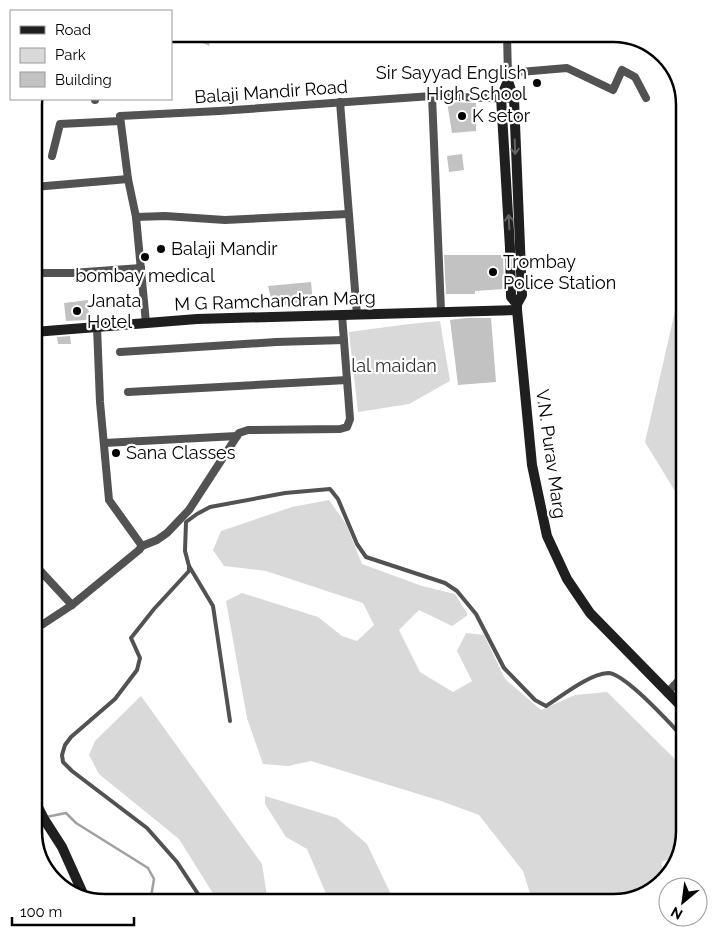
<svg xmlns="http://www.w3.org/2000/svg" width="718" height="937" viewBox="0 0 718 937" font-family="Raleway,sans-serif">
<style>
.green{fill:#d9d9d9}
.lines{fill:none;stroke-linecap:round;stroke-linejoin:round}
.stream{stroke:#a0a0a0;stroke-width:2.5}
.building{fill:#c2c2c2}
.lane{stroke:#525252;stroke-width:4}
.street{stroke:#525252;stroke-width:8}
.secondary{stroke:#1f1f1f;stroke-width:10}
.oneway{stroke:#626262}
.poi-dot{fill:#000;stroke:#fff;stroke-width:2}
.labels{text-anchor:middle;stroke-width:4.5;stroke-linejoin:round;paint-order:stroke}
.poi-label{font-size:18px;fill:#000;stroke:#fff;text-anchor:start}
.street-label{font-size:18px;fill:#000;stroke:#fff}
.park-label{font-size:18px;fill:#303030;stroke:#fff}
.rim{fill:none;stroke:#000;stroke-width:2.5}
</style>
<rect width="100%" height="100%" fill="#fff"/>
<!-- green -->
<g class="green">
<polygon points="684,272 684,506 645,442"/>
<polygon points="440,321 450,381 409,404 358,412 349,332 409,324"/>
<polygon points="329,500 346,524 362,564 422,586 455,594 468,615 452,626 419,610 399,630 420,672 453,692 472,681 457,651 466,633 484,635 505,679 541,710 575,695 607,692 684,768 684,831 678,855 662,862 662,881 652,891 612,903 533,903 523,871 479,815 441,801 311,761 288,766 263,764 247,718 226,601 242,593 318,617 342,636 357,641 374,625 363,603 266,571 224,566 213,550 221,531 292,507"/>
<polygon points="141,696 262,864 268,903 219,903 179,839 99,774 89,755 95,741"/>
<polygon points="265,796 337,818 367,844 395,903 330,903 307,849 286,837 265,804"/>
</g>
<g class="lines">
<!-- stream -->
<g class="stream">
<polyline points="46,817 66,813 76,823 148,868 154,879 150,903"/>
<polyline points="34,818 37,820 41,819"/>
</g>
</g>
<!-- building -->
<g class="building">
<polygon points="198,34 211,34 209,46 197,40"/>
<polygon points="447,102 476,103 476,131 452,133"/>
<polygon points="462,154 464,170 449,172 447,156"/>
<polygon points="444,255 503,255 504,289 475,291 475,294 446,294"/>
<polygon points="311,282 313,303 273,306 268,286"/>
<polygon points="88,300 89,320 66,321 64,303"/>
<polygon points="466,318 491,318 496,382 458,385 450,320"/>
<polygon points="70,336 71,344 58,344 57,337"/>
</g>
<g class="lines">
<!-- lane -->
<g class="lane">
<polyline points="189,566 213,606 230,721"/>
<path d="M 204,903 L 177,862 L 147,828 L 72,771 L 63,762 L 62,755 L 65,745 L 71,737 L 115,699 L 137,670 L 140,658 L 131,638 L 154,609 L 189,571 L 189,566 L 185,551 L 186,522 L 197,514 L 210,507 L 285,493 L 330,489 L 338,499 L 357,544 L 366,557 L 445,583 L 457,591 L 476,614 L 504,668 L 535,700 L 546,706 C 562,696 589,674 608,673 C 625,673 671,725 684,738"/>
</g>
<!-- street -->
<g class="street">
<polyline points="507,34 508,77"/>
<polyline points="508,73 567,68 613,90 622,70 635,77 646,98"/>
<polyline points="432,96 441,311"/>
<polyline points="95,100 95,99"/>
<polyline points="340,102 357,315"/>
<polyline points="52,156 60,124 120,121"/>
<polyline points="34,187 128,179"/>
<polyline points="136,217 165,216 225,220 348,214"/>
<polyline points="34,273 72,273 141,268"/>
<polyline points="146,323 136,217 128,179 120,116 219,111 432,96 514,99"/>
<polyline points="97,327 100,402 109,500 142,546"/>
<polyline points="120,352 276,342 344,340"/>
<polyline points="128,392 347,380"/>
<polyline points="104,443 237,436"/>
<polyline points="34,564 72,605"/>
<polyline points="34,630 72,605 139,550 142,546 157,540 167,533 189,510 239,433 248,430 340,429 347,427 350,419 342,315"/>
<polyline points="667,693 684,675"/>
</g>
<!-- secondary -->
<g class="secondary">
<polyline points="508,81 514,99 522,295 517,304 517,310 532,465 547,536 567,579 590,613 684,709"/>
<polyline points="508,81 501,97 510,248 511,297 517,304"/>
<polyline points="34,332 197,319 517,310"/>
<polyline points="34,799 44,819 62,847 85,898"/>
</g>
</g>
<!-- one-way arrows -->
<defs><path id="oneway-shaft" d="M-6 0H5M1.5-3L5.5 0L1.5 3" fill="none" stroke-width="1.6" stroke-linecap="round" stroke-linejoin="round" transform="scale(1.25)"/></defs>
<g class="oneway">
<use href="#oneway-shaft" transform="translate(515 147) rotate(88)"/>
<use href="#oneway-shaft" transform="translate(509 222) rotate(-93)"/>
</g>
<!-- markers -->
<g class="poi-dot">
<circle cx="537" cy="83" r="5"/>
<circle cx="462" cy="116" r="5"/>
<circle cx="161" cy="249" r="5"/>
<circle cx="145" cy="257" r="5"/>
<circle cx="493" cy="272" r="5"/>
<circle cx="77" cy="311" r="5"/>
<circle cx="116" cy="453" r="5"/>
</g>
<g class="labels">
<!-- poi labels -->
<g class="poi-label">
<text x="527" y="79" text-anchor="end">Sir Sayyad English<tspan x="527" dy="21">High School</tspan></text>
<text x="472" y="122">K setor</text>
<text x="171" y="255">Balaji Mandir</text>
<text x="503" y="268">Trombay<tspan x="503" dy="21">Police Station</tspan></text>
<text x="145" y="282" text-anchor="middle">bombay medical</text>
<text x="87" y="307">Janata<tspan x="87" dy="21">Hotel</tspan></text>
<text x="126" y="459">Sana Classes</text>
</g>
<!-- street labels -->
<g class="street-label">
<text transform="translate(271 92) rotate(-4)" y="6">Balaji Mandir Road</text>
<text transform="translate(275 301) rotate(-2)" y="6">M G Ramchandran Marg</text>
<text transform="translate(551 454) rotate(82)" y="6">V.N. Purav Marg</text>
</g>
<!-- park labels -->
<g class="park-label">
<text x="394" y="372">lal maidan</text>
</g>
</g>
<!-- crop -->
<path d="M0 0H718V937H0ZM105 42H613A63 63 0 0 1 676 105V831A63 63 0 0 1 613 894H105A63 63 0 0 1 42 831V105A63 63 0 0 1 105 42Z" fill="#fff" fill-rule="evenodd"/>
<path class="rim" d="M105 42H613A63 63 0 0 1 676 105V831A63 63 0 0 1 613 894H105A63 63 0 0 1 42 831V105A63 63 0 0 1 105 42Z"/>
<!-- legend -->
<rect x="10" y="10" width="162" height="90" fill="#ffffff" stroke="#999999"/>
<rect x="20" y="26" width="25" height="8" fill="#1f1f1f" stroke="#999999"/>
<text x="55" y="35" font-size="15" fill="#000000">Road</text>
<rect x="20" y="48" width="25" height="15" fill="#d9d9d9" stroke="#999999"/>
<text x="55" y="60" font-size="15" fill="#000000">Park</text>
<rect x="20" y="72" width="25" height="15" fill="#c2c2c2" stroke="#999999"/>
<text x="55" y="85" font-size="15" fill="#000000">Building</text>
<!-- north arrow -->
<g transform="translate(683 902) rotate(209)"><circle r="24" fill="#ffffff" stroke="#999999"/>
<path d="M0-4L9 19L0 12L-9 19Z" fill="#000000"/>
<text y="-8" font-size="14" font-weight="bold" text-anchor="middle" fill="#000000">N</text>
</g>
<!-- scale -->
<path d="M12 917v8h122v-8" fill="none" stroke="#000000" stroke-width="2.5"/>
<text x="20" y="917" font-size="15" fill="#000000" stroke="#ffffff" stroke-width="4" paint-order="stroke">100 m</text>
</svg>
